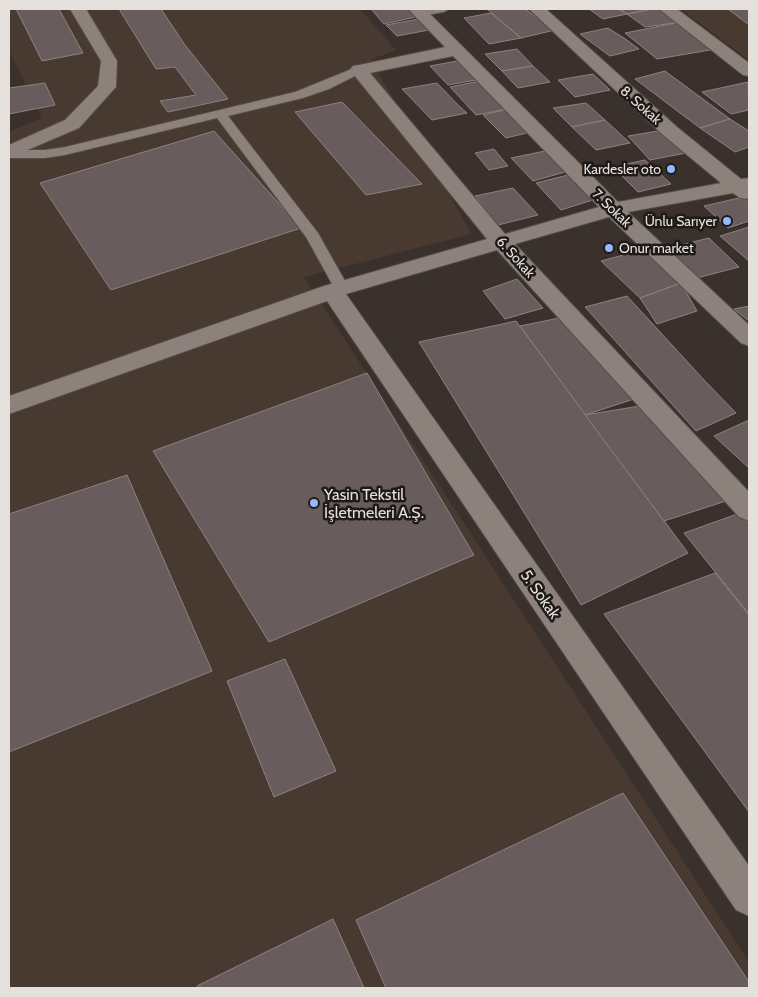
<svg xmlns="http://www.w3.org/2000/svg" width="758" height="997" viewBox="0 0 758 997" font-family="Cabin,sans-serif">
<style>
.built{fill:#483931}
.building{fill:#685d5c;stroke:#8e8281}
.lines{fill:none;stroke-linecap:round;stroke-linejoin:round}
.service-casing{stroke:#544d48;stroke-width:2}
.minor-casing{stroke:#544d48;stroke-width:2}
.service{fill:#8c817b;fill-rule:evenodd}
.minor{fill:#8c817b;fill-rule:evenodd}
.poi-dot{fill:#96b6fd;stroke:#1e1a18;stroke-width:2}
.labels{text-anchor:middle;stroke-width:5;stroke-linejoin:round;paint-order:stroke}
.far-street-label{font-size:14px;fill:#e6e0dd;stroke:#1e1a18}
.far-poi-label{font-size:14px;fill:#e6e0dd;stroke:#1e1a18;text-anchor:end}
.poi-label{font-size:16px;fill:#e6e0dd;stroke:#1e1a18;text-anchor:start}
.street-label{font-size:16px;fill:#e6e0dd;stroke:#1e1a18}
</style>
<rect width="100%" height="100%" fill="#3a312c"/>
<!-- built -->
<g class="built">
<polygon points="9,9 360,9 396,50 371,60 472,234 304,277 749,962 749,988 9,988 9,132 42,118 9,51"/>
<polygon points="681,9 749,9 749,60"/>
</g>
<!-- building -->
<g class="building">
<polygon points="16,9 59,9 83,53 42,61"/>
<polygon points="119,9 161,9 185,45 228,99 168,112 160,101 196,95 175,67 156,69"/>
<polygon points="371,9 408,9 416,17 384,24"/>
<polygon points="487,9 525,9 555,30 521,38"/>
<polygon points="589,9 618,9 627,14 603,19"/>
<polygon points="620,9 653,9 627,14"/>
<polygon points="653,9 662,9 681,22 645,27 627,14"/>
<polygon points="728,9 749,9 749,25"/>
<polygon points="491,13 521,38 489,44 464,18"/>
<polygon points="419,19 429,30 397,36 386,25"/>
<polygon points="681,22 716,49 657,59 625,33"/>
<polygon points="608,28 624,38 639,49 610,56 580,34"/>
<polygon points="517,49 533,66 502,71 485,54"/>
<polygon points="457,61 476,80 448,85 430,66"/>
<polygon points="533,66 550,82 518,88 502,71"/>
<polygon points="665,71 730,119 700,128 635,79"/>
<polygon points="593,74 610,90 575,97 558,80"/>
<polygon points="480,81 506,109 476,115 450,87"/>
<polygon points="748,82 749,110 731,114 702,92"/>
<polygon points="45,83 55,105 9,114 9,88"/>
<polygon points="437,83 460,107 467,113 432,120 402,89"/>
<polygon points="342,102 422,184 366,195 295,112"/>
<polygon points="586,103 605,120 572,127 553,108"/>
<polygon points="508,109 531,132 506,138 483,115"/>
<polygon points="730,119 749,131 749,147 735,152 700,128"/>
<polygon points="605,120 630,143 596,150 572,127"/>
<polygon points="664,130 686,153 650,160 628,136"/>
<polygon points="214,131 301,228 111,290 40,183"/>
<polygon points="494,149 508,166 489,170 475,153"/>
<polygon points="545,151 569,171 533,181 511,158"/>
<polygon points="645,160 671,184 638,192 613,167"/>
<polygon points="572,174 596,199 561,210 536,183"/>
<polygon points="513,188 538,215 498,225 475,196"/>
<polygon points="743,197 749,203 749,221 728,228 704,206"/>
<polygon points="749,227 749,261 720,236"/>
<polygon points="709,238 739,267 693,279 664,249"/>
<polygon points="646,249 681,283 640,298 601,261"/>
<polygon points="517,279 543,308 505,319 483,291"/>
<polygon points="681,283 697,311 657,324 640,298"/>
<polygon points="627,296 705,381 736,413 696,431 585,307"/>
<polygon points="749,306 749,321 734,309"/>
<polygon points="569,316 637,398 585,415 520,326"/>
<polygon points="516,321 688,553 581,605 419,342"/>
<polygon points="367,373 474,555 269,642 153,451"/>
<polygon points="640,406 726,501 664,521 585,415"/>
<polygon points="749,420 749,468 714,436"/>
<polygon points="127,475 212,671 9,752 9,514"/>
<polygon points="740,513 749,524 749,614 684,533"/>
<polygon points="715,573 749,615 749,812 604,614"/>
<polygon points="285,659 336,771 274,797 227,681"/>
<polygon points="623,793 749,982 749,988 386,988 356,920"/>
<polygon points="333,919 364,988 198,988 197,986"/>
</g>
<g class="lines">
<defs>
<g id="service">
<polygon points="426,9 449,9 444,12 420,16 415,13 416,11"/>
<polygon points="359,66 363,68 365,70 363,72 329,89 303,98 228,116 318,233 349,288 346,291 336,291 306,237 217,118 65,155 45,158 9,158 9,150 45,150 65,147 295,92"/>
</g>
<g id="minor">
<polygon points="70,9 86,9 117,61 116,87 79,128 9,158 9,145 65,120 98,86 101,61"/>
<path d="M 408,9 L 425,9 L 618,202 L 721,183 L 663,135 L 529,9 L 546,9 L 677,127 L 741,179 L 749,178 L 749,199 L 740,198 L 733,193 L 628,212 L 749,325 L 749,346 L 741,343 L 609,217 L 515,244 L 749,492 L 749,521 L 739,517 L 497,250 L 346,294 L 749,866 L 749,916 L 736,910 L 327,301 L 9,414 L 9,396 L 324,286 L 487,239 L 350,70 L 353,66 L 359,65 L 445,47 ZM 453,56 L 599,207 L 505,234 L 370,73 Z"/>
<polygon points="659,9 677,9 749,63 749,76 743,75"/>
</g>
</defs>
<!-- service casing -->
<use href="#service" class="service-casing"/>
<!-- minor casing -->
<use href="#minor" class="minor-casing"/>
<!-- service -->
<use href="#service" class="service"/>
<!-- minor -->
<use href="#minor" class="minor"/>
</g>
<!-- markers -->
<g class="poi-dot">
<circle cx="671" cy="169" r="5"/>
<circle cx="727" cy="221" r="5"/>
<circle cx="609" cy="248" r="5"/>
<circle cx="314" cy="503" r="5"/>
</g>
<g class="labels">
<!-- far-street labels -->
<g class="far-street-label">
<text transform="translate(641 105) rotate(42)" y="5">8. Sokak</text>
<text transform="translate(612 208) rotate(44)" y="5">7. Sokak</text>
<text transform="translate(516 257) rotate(48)" y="5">6. Sokak</text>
</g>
<!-- far-poi labels -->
<g class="far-poi-label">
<text x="661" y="174">Kardesler oto</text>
<text x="717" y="226">Ünlu Sarıyer</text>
<text x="619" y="253" text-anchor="start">Onur market</text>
</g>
<!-- poi labels -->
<g class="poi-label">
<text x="324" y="500">Yasin Tekstil<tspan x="324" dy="18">İşletmeleri A.Ş.</tspan></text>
</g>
<!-- street labels -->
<g class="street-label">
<text transform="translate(541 594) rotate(55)" y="6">5. Sokak</text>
</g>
</g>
<!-- border -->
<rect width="758" height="997" fill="none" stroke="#e6e0dd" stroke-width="20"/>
</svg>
